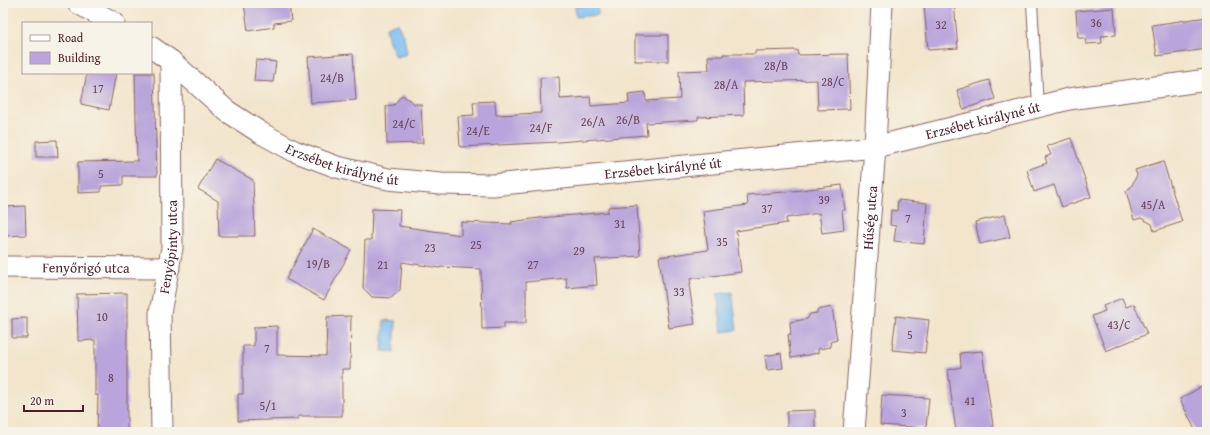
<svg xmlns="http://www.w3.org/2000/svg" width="1210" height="435" viewBox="0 0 1210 435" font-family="'Gentium Book Plus',serif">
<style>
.water{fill:#7dbff2;stroke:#646f8e}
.building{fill:#b9a5db}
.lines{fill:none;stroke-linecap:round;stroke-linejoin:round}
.service-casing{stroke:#856463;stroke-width:12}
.minor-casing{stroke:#856463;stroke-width:23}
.service{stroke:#fff;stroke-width:10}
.minor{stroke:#fff;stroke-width:21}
.labels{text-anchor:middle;stroke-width:4;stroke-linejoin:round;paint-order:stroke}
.number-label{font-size:12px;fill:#664057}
.street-label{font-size:14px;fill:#4a1f2b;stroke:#f7f3e8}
</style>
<rect width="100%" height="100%" fill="#f7f3e8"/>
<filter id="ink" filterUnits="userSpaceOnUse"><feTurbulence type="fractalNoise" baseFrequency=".025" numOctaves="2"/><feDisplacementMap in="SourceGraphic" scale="8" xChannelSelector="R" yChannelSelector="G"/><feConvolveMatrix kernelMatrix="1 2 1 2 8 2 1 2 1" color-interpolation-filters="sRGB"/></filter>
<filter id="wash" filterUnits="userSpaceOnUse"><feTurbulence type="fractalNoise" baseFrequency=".012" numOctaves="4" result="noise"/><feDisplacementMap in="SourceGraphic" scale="16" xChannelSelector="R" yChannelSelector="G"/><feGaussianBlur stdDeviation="0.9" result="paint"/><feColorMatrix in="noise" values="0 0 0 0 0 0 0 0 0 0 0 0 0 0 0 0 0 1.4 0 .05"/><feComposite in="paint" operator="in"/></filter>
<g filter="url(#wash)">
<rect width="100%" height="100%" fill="#f2e5cc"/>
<!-- water -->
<g class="water">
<polygon points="597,5 598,15 576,17 575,6"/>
<polygon points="397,23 404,37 407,54 396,57 389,42 386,27"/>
<polygon points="732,292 737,330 722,332 717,294"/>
<polygon points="384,320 396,321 394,352 382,351"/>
</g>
<g id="blocks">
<!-- building -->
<g class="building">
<polygon points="244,3 289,3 291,21 274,23 274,27 248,31"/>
<polygon points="924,3 954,3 958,48 928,50"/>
<polygon points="1114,8 1116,35 1101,36 1102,43 1086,44 1085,38 1078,38 1076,11"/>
<polygon points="1207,17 1207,49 1157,56 1152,25"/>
<rect x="635" y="35" width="33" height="26"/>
<polygon points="797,50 798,55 848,54 850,109 818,110 817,80 743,82 744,115 698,117 698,120 646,123 647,135 558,142 460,147 458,116 474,115 473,102 495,101 496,115 541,113 540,78 559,77 560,99 590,97 591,106 629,103 628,94 645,92 646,101 680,99 679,71 709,70 708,56 723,56 723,54 755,54 755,51"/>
<polygon points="353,54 356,100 311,103 308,57"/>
<polygon points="256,60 276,62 273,82 254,81"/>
<polygon points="87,73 116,73 109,110 81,104"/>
<polygon points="135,73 154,73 157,176 123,176 123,185 101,186 101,192 78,193 78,162 137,161"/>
<polygon points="989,80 995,99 963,109 957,90"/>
<polygon points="402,95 415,104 421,104 423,143 387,144 386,106 394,105"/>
<polygon points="1071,138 1091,197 1062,207 1054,185 1034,192 1027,170 1047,163 1045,157 1051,155 1047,146"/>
<polygon points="57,140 58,157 36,157 36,141"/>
<polygon points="215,159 253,180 255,236 219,236 218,201 198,189"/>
<polygon points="1163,161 1182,222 1154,231 1152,224 1141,218 1134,220 1126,191 1131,187 1137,175 1135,170"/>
<polygon points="842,185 845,210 842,210 844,230 822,233 819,213 786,218 787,223 736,231 741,272 690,279 691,285 689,285 695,324 669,328 659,257 708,250 703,211 748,205 747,195 784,192"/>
<polygon points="898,200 927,203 924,244 894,241 896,226 890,225 891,210 897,211"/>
<polygon points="637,205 640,256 595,259 597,285 567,288 566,278 526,282 526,323 504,323 504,328 482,329 481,269 440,267 440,268 402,262 400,290 391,298 372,297 363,288 365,240 371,240 372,209 400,210 399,226 461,235 461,222 512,224 511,222 539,218 608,212 608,207"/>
<polygon points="25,206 26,235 3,236 3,207"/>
<polygon points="1005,215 1010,237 980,244 975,222"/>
<polygon points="313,229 351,250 324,300 286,279"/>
<polygon points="127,293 127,432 97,432 98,395 95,395 95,340 78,341 77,294"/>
<polygon points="1122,298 1126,307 1134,304 1147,334 1106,351 1092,316 1105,311 1103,306"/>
<polygon points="832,307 837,340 830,342 831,347 818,349 818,353 791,358 788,335 791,334 790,322 807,319 810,314 817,313 817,310"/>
<polygon points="351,316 350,369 342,369 342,416 298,416 298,419 238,421 238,394 243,394 243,346 254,346 254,327 277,326 277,355 326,356 327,317"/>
<polygon points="896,316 929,320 925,353 892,350"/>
<polygon points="27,318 27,338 12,338 12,319"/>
<polygon points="982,351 994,432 956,432 948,370 961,367 960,353"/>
<polygon points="781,353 783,368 767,370 765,356"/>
<polygon points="1201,387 1207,398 1207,432 1196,432 1180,399"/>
<polygon points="882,395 929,398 926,428 880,425"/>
<polygon points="815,410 815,432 787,432 787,411"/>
</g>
</g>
</g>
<g filter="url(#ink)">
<use href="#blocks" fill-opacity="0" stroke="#856463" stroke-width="1"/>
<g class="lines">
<defs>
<polyline id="service" points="1032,3 1038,106"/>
<g id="minor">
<polyline points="78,3 114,23"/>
<path id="s1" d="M 151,47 L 171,61 L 227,111 L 261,133 L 294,151 L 337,167 L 388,179 L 441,184 L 493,185 L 875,147 L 1069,99 L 1207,80"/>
<path id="s2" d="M 3,267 L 169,268"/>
<path id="s3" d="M 162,432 L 160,313 L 172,248 L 171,61"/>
<path id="s4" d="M 854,432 L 875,147 L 882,3"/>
</g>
</defs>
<!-- service casing -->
<use href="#service" class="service-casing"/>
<!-- minor casing -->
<use href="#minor" class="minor-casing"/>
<!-- service -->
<use href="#service" class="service"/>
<!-- minor -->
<use href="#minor" class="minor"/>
</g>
</g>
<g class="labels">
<!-- number labels -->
<g class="number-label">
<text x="1096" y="27">36</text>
<text x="941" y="29">32</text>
<text x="776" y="70">28/B</text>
<text x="332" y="82">24/B</text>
<text x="833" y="86">28/C</text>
<text x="726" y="89">28/A</text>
<text x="98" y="93">17</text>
<text x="628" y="124">26/B</text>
<text x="593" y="126">26/A</text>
<text x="404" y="128">24/C</text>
<text x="541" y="132">24/F</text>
<text x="478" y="135">24/E</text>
<text x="101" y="178">5</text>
<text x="824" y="204">39</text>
<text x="1153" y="209">45/A</text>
<text x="767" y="213">37</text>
<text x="908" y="223">7</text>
<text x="620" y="228">31</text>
<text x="722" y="246">35</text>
<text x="476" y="249">25</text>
<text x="430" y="252">23</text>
<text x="579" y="255">29</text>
<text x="318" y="268">19/B</text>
<text x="383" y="269">21</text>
<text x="533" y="269">27</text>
<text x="679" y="296">33</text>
<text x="102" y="321">10</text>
<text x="1119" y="329">43/C</text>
<text x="910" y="339">5</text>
<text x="267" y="353">7</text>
<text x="111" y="382">8</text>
<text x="970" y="405">41</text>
<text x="268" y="410">5/1</text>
<text x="904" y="417">3</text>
</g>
<!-- street labels -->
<g class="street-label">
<text dy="5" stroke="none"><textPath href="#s1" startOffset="876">Erzsébet királyné út</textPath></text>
<text dy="5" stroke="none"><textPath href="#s1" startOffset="228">Erzsébet királyné út</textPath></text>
<text dy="5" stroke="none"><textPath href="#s1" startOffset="552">Erzsébet királyné út</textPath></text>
<text dy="5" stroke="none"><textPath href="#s4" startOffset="215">Hűség utca</textPath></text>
<text dy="5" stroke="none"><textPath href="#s3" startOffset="186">Fenyőpinty utca</textPath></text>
<text dy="5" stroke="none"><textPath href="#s2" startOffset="83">Fenyőrigó utca</textPath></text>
</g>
</g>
<!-- margin -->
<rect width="1210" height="435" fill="none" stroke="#f7f3e8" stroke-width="16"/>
<!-- legend -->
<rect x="22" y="22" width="130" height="52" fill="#f7f3e8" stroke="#b29e9c"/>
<rect x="30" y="35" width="20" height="6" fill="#ffffff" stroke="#b29e9c"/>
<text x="58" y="42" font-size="12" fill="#4a1f2b">Road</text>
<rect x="30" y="52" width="20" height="12" fill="#b9a5db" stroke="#b29e9c"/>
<text x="58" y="62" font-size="12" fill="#4a1f2b">Building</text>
<!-- scale -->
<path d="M24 405v6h59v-6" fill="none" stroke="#4a1f2b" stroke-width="2"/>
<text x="30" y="405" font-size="12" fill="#4a1f2b" stroke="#f7f3e8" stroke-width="3" paint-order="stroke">20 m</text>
</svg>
